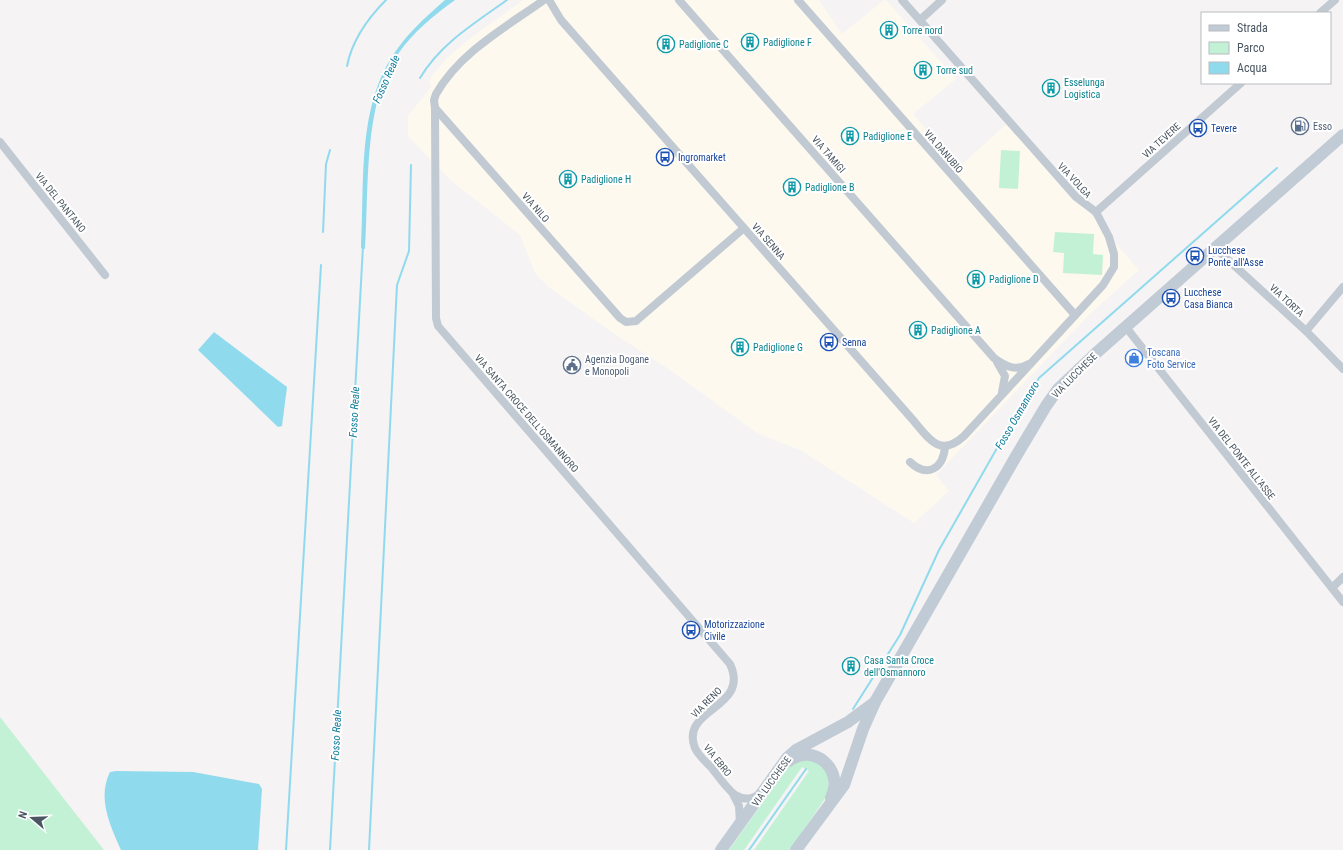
<svg xmlns="http://www.w3.org/2000/svg" width="1343" height="850" viewBox="0 0 1343 850" font-family="'Roboto Condensed',sans-serif">
<style>
.commercial{fill:#fdf9ef}
.green{fill:#c3f1d5}
.water{fill:#90daee}
.lines{fill:none;stroke-linecap:round;stroke-linejoin:round}
.stream{stroke:#90daee;stroke-width:2}
.minor{stroke:#c1cad2;stroke-width:8}
.secondary{stroke:#c1cbd6;stroke-width:12}
.labels{text-anchor:middle;stroke-width:4;stroke-linejoin:round;paint-order:stroke}
.culture-label{font-size:10px;fill:#0d838f;stroke:#fff;text-anchor:start}
.service-label{font-size:10px;fill:#4e5e75;stroke:#fff;text-anchor:start}
.transit-label{font-size:10px;fill:#164399;stroke:#fff;text-anchor:start}
.street-label{font-size:10px;fill:#4a5661;stroke:#fff}
.shop-label{font-size:10px;fill:#366cbe;stroke:#fff;text-anchor:start}
.water-label{font-size:11px;font-style:italic;fill:#0c7c9b;stroke:#fff}
</style>
<rect width="100%" height="100%" fill="#f5f3f3"/>
<!-- commercial -->
<polygon class="commercial" points="523,0 819,0 842,34 884,0 886,0 956,79 913,114 959,167 1010,121 1139,270 1089,315 936,475 949,491 914,523 802,451 757,433 667,368 619,337 550,288 535,273 520,235 449,179 408,136 408,116 432,86 429,84 431,77 448,57 468,40"/>
<!-- green -->
<g class="green">
<polygon points="1001,150 1020,151 1018,189 999,188"/>
<polygon points="1055,232 1094,234 1093,254 1103,255 1102,275 1063,273 1064,253 1053,252"/>
<polygon points="0,717 104,850 0,850"/>
<polygon points="812,758 829,773 828,794 790,850 754,850 809,771 802,767 744,850 729,850 788,767 792,763"/>
</g>
<!-- water -->
<g class="water">
<path d="M 445,0 L 455,0 C 434,15 413,32 398,54 C 363,101 369,191 365,249 L 361,248 C 365,182 356,104 398,48 C 412,29 428,15 445,0 Z"/>
<polygon points="214,332 287,387 282,426 278,427 198,350"/>
<path d="M 116,771 L 193,772 L 259,784 L 262,789 L 258,850 L 121,850 C 110,825 97,798 110,772 Z"/>
</g>
<g class="lines">
<!-- stream -->
<g class="stream">
<path d="M 347,66 C 352,41 368,18 386,0"/>
<path d="M 420,78 C 441,43 475,23 507,0"/>
<polyline points="323,232 326,164 330,150"/>
<polyline points="853,709 900,635 939,550 1021,406 1039,378 1277,168"/>
<polyline points="286,850 321,265"/>
<polyline points="330,850 363,246"/>
<polyline points="369,850 397,285 409,251 411,165"/>
<polyline points="749,850 806,769"/>
</g>
<!-- minor -->
<g class="minor">
<path d="M 544,0 C 506,27 460,52 436,94 L 434,100 L 435,108 L 620,318 L 626,322 L 636,321 L 744,228"/>
<path d="M 549,0 L 561,20 L 913,420 C 929,439 940,458 964,436 L 1103,285 L 1114,267 L 1114,254 L 1109,237 L 1096,212 L 1076,197 L 902,0"/>
<path d="M 679,0 L 994,358 C 1005,366 1016,372 1029,364"/>
<polyline points="798,0 1075,315"/>
<polyline points="1320,13 1335,0"/>
<polyline points="920,20 942,0"/>
<path d="M 435,108 L 436,318 L 438,326 L 730,664 C 751,709 679,708 695,748 C 698,755 705,761 711,767 C 718,776 726,788 735,795 C 743,800 753,800 760,793"/>
<polyline points="0,142 105,275"/>
<polyline points="1096,212 1241,83"/>
<polyline points="1215,248 1306,331 1343,369"/>
<polyline points="1125,326 1343,602"/>
<polyline points="1306,331 1343,287"/>
<polyline points="997,362 1005,376 1002,392"/>
<path d="M 910,462 C 927,478 943,469 945,447"/>
<polyline points="1332,588 1343,577"/>
<polyline points="733,794 739,806 740,823"/>
</g>
<!-- secondary -->
<g class="secondary">
<path d="M 789,761 C 814,742 845,770 831,798"/>
<polyline points="721,850 787,758 796,750 848,722 875,702"/>
<polyline points="796,850 844,785 863,729 875,702 1015,458 1046,406 1058,389 1095,354 1343,135"/>
</g>
</g>
<!-- icons -->
<defs>
<symbol id="building-ring" viewBox="-11 -11 22 22"><circle r="9.5" fill="#fff" stroke="#0f9aa8" stroke-width="1.5"/><path d="M-4-6H4V6H1V3H-1V6H-4ZM-2.5-4.3h1.7v1.8h-1.7ZM.8-4.3h1.7v1.8H.8ZM-2.5-1h1.7V.8h-1.7ZM.8-1h1.7V.8H.8Z" fill="#0f9aa8"/></symbol>
<symbol id="fuel-ring" viewBox="-11 -11 22 22"><circle r="9.5" fill="#fff" stroke="#5c6f8a" stroke-width="1.5"/><path d="M-5.5-6h7V0h2V4h1.3V-2.5L3-4.5l.8-.8L6-3V5H2.5V1h-1V6h-7ZM-4.2-4.7v3.2H.2V-4.7Z" fill="#5c6f8a"/></symbol>
<symbol id="bus-ring" viewBox="-11 -11 22 22"><circle r="9.5" fill="#fff" stroke="#1a4fb4" stroke-width="1.5"/><path d="M-5-6H5V4H4V6H2V4H-2V6H-4V4H-5ZM-3.5-4V0h7V-4ZM-3.5 1.2v1.5H-2V1.2ZM2 1.2v1.5H3.5V1.2Z" fill="#1a4fb4"/></symbol>
<symbol id="shop-ring" viewBox="-11 -11 22 22"><circle r="9.5" fill="#fff" stroke="#3f7fe0" stroke-width="1.5"/><path d="M-5-2.5h2.3a2.7 3.5 0 0 1 5.4 0H5L5.5 6h-11ZM-1.5-2.5h3a1.5 2.3 0 0 0-3 0Z" fill="#3f7fe0"/></symbol>
<symbol id="civic-ring" viewBox="-11 -11 22 22"><circle r="9.5" fill="#fff" stroke="#5c6f8a" stroke-width="1.5"/><path d="M-.6-6.5H3V-4.5H.6V-3L4-1V1h2V6H-6V1h2V-1L-.6-3ZM-1.2 2.5V6h2.4V2.5Z" fill="#5c6f8a"/></symbol>
</defs>
<g fill-rule="evenodd">
<use href="#building-ring" x="879" y="20" width="20" height="20"/>
<use href="#building-ring" x="740" y="32" width="20" height="20"/>
<use href="#building-ring" x="656" y="34" width="20" height="20"/>
<use href="#building-ring" x="913" y="60" width="20" height="20"/>
<use href="#building-ring" x="1041" y="78" width="20" height="20"/>
<use href="#fuel-ring" x="1290" y="116" width="20" height="20"/>
<use href="#bus-ring" x="1188" y="118" width="20" height="20"/>
<use href="#building-ring" x="840" y="126" width="20" height="20"/>
<use href="#bus-ring" x="655" y="147" width="20" height="20"/>
<use href="#building-ring" x="558" y="169" width="20" height="20"/>
<use href="#building-ring" x="782" y="177" width="20" height="20"/>
<use href="#bus-ring" x="1185" y="246" width="20" height="20"/>
<use href="#building-ring" x="966" y="269" width="20" height="20"/>
<use href="#bus-ring" x="1161" y="288" width="20" height="20"/>
<use href="#building-ring" x="908" y="320" width="20" height="20"/>
<use href="#bus-ring" x="819" y="332" width="20" height="20"/>
<use href="#building-ring" x="730" y="337" width="20" height="20"/>
<use href="#shop-ring" x="1124" y="348" width="20" height="20"/>
<use href="#civic-ring" x="562" y="355" width="20" height="20"/>
<use href="#bus-ring" x="681" y="620" width="20" height="20"/>
<use href="#building-ring" x="841" y="656" width="20" height="20"/>
</g>
<g class="labels">
<!-- culture labels -->
<g class="culture-label">
<text x="902" y="34">Torre nord</text>
<text x="763" y="46">Padiglione F</text>
<text x="679" y="48">Padiglione C</text>
<text x="936" y="74">Torre sud</text>
<text x="1064" y="86">Esselunga<tspan x="1064" dy="12">Logistica</tspan></text>
<text x="863" y="140">Padiglione E</text>
<text x="581" y="183">Padiglione H</text>
<text x="805" y="191">Padiglione B</text>
<text x="989" y="283">Padiglione D</text>
<text x="931" y="334">Padiglione A</text>
<text x="753" y="351">Padiglione G</text>
<text x="864" y="664">Casa Santa Croce<tspan x="864" dy="12">dell'Osmannoro</tspan></text>
</g>
<!-- service labels -->
<g class="service-label">
<text x="1313" y="130">Esso</text>
<text x="585" y="363">Agenzia Dogane<tspan x="585" dy="12">e Monopoli</tspan></text>
</g>
<!-- transit labels -->
<g class="transit-label">
<text x="1211" y="132">Tevere</text>
<text x="678" y="161">Ingromarket</text>
<text x="1208" y="254">Lucchese<tspan x="1208" dy="12">Ponte all'Asse</tspan></text>
<text x="1184" y="296">Lucchese<tspan x="1184" dy="12">Casa Bianca</tspan></text>
<text x="842" y="346">Senna</text>
<text x="704" y="628">Motorizzazione<tspan x="704" dy="12">Civile</tspan></text>
</g>
<!-- street labels -->
<g class="street-label">
<text transform="translate(1161 140) rotate(-42)" y="4">VIA TEVERE</text>
<text transform="translate(944 151) rotate(49)" y="4">VIA DANUBIO</text>
<text transform="translate(829 154) rotate(49)" y="4">VIA TAMIGI</text>
<text transform="translate(1075 180) rotate(47)" y="4">VIA VOLGA</text>
<text transform="translate(61 202) rotate(51)" y="4">VIA DEL PANTANO</text>
<text transform="translate(536 207) rotate(49)" y="4">VIA NILO</text>
<text transform="translate(769 241) rotate(49)" y="4">VIA SENNA</text>
<text transform="translate(1287 300) rotate(43)" y="4">VIA TORTA</text>
<text transform="translate(1074 375) rotate(-45)" y="4">VIA LUCCHESE</text>
<text transform="translate(527 413) rotate(49)" y="4">VIA SANTA CROCE DELL'OSMANNORO</text>
<text transform="translate(1242 458) rotate(52)" y="4">VIA DEL PONTE ALL'ASSE</text>
<text transform="translate(706 702) rotate(-45)" y="4">VIA RENO</text>
<text transform="translate(718 760) rotate(51)" y="4">VIA EBRO</text>
<text transform="translate(771 781) rotate(-54)" y="4">VIA LUCCHESE</text>
</g>
<!-- shop labels -->
<g class="shop-label">
<text x="1147" y="356">Toscana<tspan x="1147" dy="12">Foto Service</tspan></text>
</g>
<!-- water labels -->
<g class="water-label">
<text transform="translate(386 79) rotate(-66)" y="4">Fosso Reale</text>
<text transform="translate(354 412) rotate(-87)" y="4">Fosso Reale</text>
<text transform="translate(1017 415) rotate(-60)" y="4">Fosso Osmannoro</text>
<text transform="translate(336 735) rotate(-87)" y="4">Fosso Reale</text>
</g>
</g>
<!-- legend -->
<rect x="1201" y="12" width="130" height="72" fill="#ffffff" stroke="#b7bbc0"/>
<rect x="1209" y="25" width="20" height="6" fill="#c1cbd6" stroke="#b7bbc0"/>
<text x="1237" y="32" font-size="12" fill="#4a5661">Strada</text>
<rect x="1209" y="42" width="20" height="12" fill="#c3f1d5" stroke="#b7bbc0"/>
<text x="1237" y="52" font-size="12" fill="#4a5661">Parco</text>
<rect x="1209" y="62" width="20" height="12" fill="#90daee" stroke="#b7bbc0"/>
<text x="1237" y="72" font-size="12" fill="#4a5661">Acqua</text>
<!-- north arrow -->
<g transform="translate(32 818) rotate(289)" stroke="#ffffff" stroke-width="3" paint-order="stroke">
<path d="M0-3L7 15L0 10L-7 15Z" fill="#4a5661"/>
<text y="-6" font-size="11" font-weight="bold" text-anchor="middle" fill="#4a5661">N</text>
</g>
</svg>
